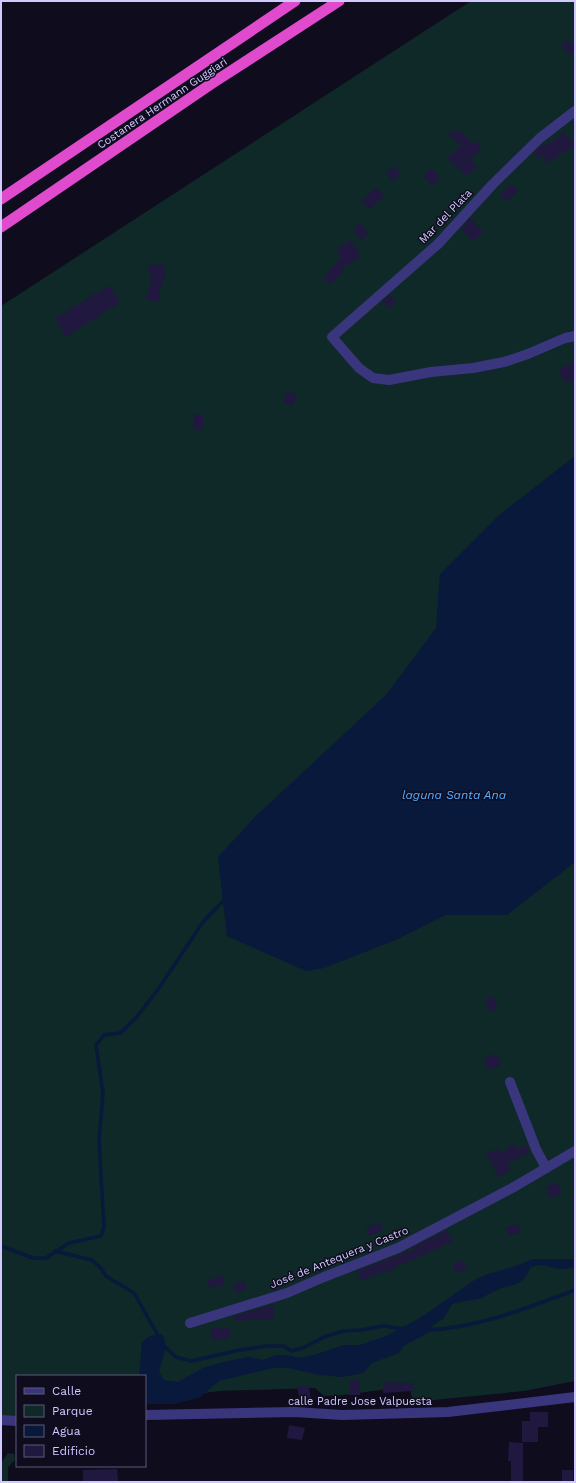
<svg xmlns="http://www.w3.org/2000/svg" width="576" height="1483" viewBox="0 0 576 1483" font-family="'Work Sans',sans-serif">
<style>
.green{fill:#0f2828}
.water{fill:#08193b}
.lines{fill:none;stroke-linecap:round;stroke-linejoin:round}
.stream{stroke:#08193b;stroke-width:3.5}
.building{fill:#211840}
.minor{stroke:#3a367e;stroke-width:10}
.trunk{stroke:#e04acc;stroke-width:11}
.labels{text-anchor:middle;stroke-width:3;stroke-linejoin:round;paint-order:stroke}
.street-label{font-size:11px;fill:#d1c9ff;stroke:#0f0c1e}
.water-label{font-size:12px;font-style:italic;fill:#57adff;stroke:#0f0c1e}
</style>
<rect width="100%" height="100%" fill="#0f0c1e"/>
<!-- green -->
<g class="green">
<path d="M 471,1 L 575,1 L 575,1381 L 524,1391 L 413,1402 L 410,1389 C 381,1387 353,1396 324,1396 L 315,1388 L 219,1391 L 145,1401 L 145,1376 L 17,1376 L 17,1417 L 1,1418 L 1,306 Z"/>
<polygon points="8,1453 14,1454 15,1460 8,1467 8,1481 1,1482 1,1463"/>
</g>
<!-- water -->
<g class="water">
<polygon points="575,456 575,862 507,915 445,915 398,939 324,968 306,971 227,936 218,857 256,816 386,695 436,628 440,574 498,516"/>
<path d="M 533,1259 L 575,1259 L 575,1268 C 569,1267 564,1270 559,1269 C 549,1267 542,1263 531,1267 L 525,1278 L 517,1284 L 501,1288 L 479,1299 L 465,1301 L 452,1304 L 444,1318 L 433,1325 L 428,1333 L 403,1346 L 399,1353 L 372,1363 L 363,1373 L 342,1377 L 320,1375 L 289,1368 L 273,1368 L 219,1381 L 199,1398 L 174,1404 L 145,1404 L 145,1376 L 139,1376 L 142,1342 L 150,1336 L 162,1334 C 170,1345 161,1361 159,1372 L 164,1380 L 178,1382 L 203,1368 L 219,1363 L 248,1357 L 263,1360 L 276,1355 L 287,1355 L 300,1358 L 314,1355 L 344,1345 L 360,1345 L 386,1336 L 420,1318 L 473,1281 L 485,1275 L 513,1267 Z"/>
</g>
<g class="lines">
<!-- stream -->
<g class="stream">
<polyline points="1,1246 33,1258 46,1258 69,1243 101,1236 104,1227 99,1141 103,1093 96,1045 104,1035 120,1033 136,1018 159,988 203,922 225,899"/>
<polyline points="55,1251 92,1260 100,1267 106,1276 134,1293 160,1339"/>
<path d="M 426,1330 C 478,1328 527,1308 575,1290"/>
<polyline points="163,1345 176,1357 191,1361 240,1350 267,1346 283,1346 292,1351 305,1347 324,1337 343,1331 360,1330 384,1326 404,1329"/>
</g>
</g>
<!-- building -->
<g class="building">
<polygon points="568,40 575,49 568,54 561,45"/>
<polygon points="460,130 472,144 476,141 482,148 470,159 477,166 467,176 448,159 461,145 447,133"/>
<polygon points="565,132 574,145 548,163 543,155 538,159 534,153 543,144 545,146"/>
<polygon points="394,166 401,173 393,181 386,173"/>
<polygon points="431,168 441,178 432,186 423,176"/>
<polygon points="511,184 518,190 508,201 500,195"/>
<polygon points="377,187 384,196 369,209 362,200"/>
<polygon points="470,218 483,232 473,242 461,229"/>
<polygon points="360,223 369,234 361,240 353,229"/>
<polygon points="351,240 361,256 342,268 344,270 331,285 323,278 341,257 336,250"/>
<polygon points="162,263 166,280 162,281 158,302 146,299 151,280 147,267"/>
<polygon points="109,285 120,302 66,337 55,319"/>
<polygon points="390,295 396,302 389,308 382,301"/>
<polygon points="572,363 575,370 575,378 565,383 558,369"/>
<polygon points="287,391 297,395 292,406 283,402"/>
<polygon points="193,413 203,416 203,429 193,429"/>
<polygon points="493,996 498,1008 490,1012 484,1000"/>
<polygon points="495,1053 501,1064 489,1071 483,1060"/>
<polygon points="515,1144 518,1149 526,1144 530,1152 507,1164 511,1171 498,1177 486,1154 499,1148 501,1153"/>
<polygon points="558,1183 562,1194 550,1198 546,1187"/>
<polygon points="380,1222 383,1230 369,1236 366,1228"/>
<polygon points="518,1224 520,1232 509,1235 506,1227"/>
<polygon points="447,1230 453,1241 419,1257 394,1267 395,1270 383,1272 361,1281 357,1271 415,1249 413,1247"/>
<polygon points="463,1260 467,1268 457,1273 453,1264"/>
<polygon points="222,1275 225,1284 210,1288 207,1281"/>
<polygon points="244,1281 246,1290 236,1293 234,1284"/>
<polygon points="274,1304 274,1319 235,1321 234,1316"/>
<rect x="211" y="1328" width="18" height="11"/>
<rect x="349" y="1380" width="11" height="15"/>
<polygon points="384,1382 413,1383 413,1391 383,1393"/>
<polygon points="308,1385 311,1398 300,1401 297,1387"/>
<polygon points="530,1412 548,1412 548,1427 538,1427 538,1442 522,1442 522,1421 530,1421"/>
<polygon points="289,1425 305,1428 302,1440 287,1438"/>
<polygon points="509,1442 523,1443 523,1482 511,1482 511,1461 508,1461"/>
<polygon points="117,1469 118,1481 83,1482 83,1470"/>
<rect x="562" y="1470" width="11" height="12"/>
</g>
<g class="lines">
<!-- minor -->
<g class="minor">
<polyline points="575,111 540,138 493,184 438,244 332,337 359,368 373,378 389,380 431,372 473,368 504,362 528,354 565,338 575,336"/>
<polyline points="510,1082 536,1149 546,1168"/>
<polyline points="190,1323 287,1293 324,1277 398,1248 514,1187 575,1151"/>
<polyline points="145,1415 295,1412 342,1415 448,1412 575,1397"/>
<polyline points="1,1420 17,1421"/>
</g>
<!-- trunk -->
<g class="trunk">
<polyline points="1,199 295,1"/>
<polyline points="1,227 211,84 339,1"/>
</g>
</g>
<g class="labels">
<!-- street labels -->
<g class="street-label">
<text transform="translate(162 103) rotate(-34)" y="4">Costanera Hermann Guggiari</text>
<text transform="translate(445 216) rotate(-46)" y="4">Mar del Plata</text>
<text transform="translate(339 1257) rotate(-22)" y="4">José de Antequera y Castro</text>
<text x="360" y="1405">calle Padre Jose Valpuesta</text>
</g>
<!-- water labels -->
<g class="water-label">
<text x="454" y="799">laguna Santa Ana</text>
</g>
</g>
<!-- border -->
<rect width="576" height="1483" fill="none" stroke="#d1c9ff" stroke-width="4"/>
<!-- legend -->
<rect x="16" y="1375" width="130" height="92" fill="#0f0c1e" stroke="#5d5878"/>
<rect x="24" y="1388" width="20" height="6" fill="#3a367e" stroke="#5d5878"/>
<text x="52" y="1395" font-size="12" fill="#d1c9ff">Calle</text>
<rect x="24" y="1405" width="20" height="12" fill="#0f2828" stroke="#5d5878"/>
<text x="52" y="1415" font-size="12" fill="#d1c9ff">Parque</text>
<rect x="24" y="1425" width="20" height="12" fill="#08193b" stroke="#5d5878"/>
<text x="52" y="1435" font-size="12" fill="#d1c9ff">Agua</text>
<rect x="24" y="1445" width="20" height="12" fill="#211840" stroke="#5d5878"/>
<text x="52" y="1455" font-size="12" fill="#d1c9ff">Edificio</text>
</svg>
